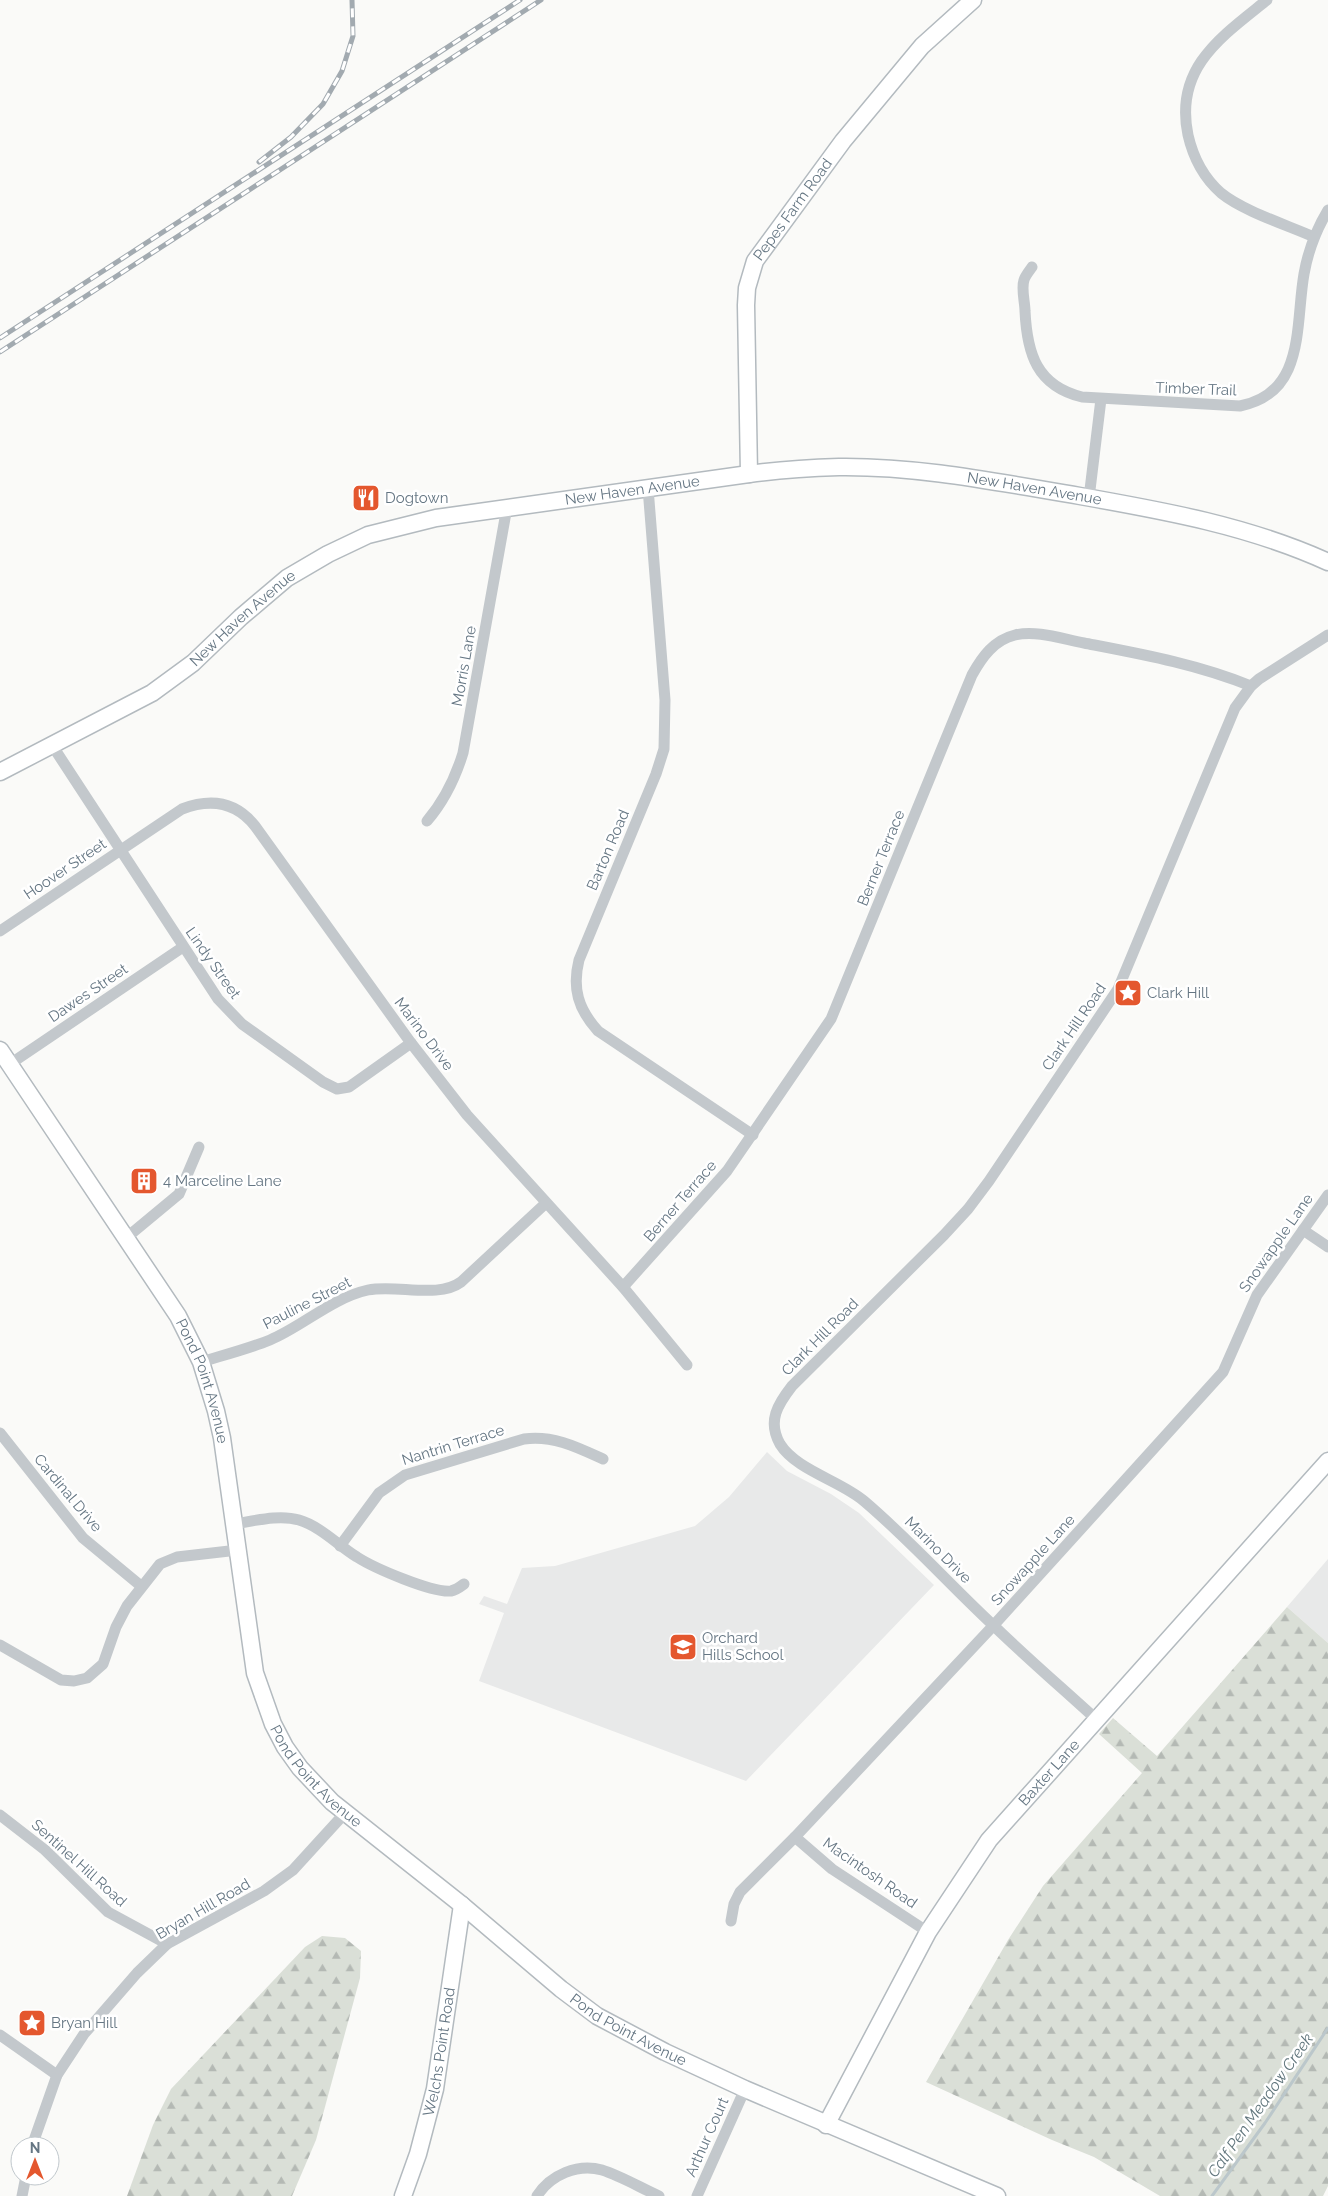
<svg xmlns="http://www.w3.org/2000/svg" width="1328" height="2196" viewBox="0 0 1328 2196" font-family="Raleway,sans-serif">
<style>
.built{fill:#e8e9e9}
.forest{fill:url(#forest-firs)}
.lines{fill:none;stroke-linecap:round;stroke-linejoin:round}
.stream{stroke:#bbc7cb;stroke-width:3}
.secondary-casing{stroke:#b3babf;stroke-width:19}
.street{stroke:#c3c8cc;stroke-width:11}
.secondary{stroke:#fff;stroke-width:16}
.rail-casing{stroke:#a2aab0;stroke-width:5}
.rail{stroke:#fff;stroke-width:3;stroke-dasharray:9;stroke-linecap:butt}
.labels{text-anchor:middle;stroke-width:5;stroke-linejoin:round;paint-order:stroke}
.street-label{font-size:15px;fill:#657683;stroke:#fff}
.poi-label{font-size:15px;fill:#657683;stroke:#fff;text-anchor:start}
.water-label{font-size:16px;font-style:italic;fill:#60757c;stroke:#fff}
</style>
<defs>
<pattern id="forest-firs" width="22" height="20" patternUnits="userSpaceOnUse" patternTransform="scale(1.25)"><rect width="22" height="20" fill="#dadfd7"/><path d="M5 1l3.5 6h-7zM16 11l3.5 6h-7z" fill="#b4b9b4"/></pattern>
</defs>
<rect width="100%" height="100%" fill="#fafaf8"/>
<!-- built -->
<g class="built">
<polygon points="767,1452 787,1471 831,1494 859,1513 934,1585 746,1781 479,1681 504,1613 479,1604 484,1596 507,1604 522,1568 555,1566 695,1526 729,1497"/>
<polygon points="1328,1559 1328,1643 1287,1607"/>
</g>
<!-- forest -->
<g class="forest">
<polygon points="1287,1607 1328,1643 1328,2186 1323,2196 1160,2196 1094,2157 1052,2140 926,2082 1008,1940 1043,1886 1142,1773 1099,1734 1113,1718 1157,1756"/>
<polygon points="322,1936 345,1938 361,1951 360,1978 316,2140 292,2196 127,2196 153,2125 171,2089 305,1947"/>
</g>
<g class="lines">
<!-- stream -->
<polyline class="stream" points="1212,2196 1265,2123 1328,2028"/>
<defs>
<g id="secondary">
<path id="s1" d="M 749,474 L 746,305 L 747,288 L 755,261 L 843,141 L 922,46 L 973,0"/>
<path id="s2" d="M 0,772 L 152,693 L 193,663 L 241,617 L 287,578 L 328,554 L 368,535 L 436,518 L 749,474 C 779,470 809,468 839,467 C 920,466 1001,483 1080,496 C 1165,511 1249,526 1328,562"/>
<path id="s3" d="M 0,1050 L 178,1316 L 201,1362 L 216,1411 L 222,1438 L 255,1673 L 273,1724 L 285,1747 L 300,1768 L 332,1802 L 462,1905 L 561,1989 L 597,2016 L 665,2052 L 745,2089 L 997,2196"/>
<path id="s4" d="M 826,2125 L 928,1932 L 989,1840 L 1328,1461"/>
<path id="s5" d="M 403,2196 L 418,2154 L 435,2089 L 462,1905"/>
</g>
</defs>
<!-- secondary casing -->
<use href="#secondary" class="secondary-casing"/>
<!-- street -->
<g class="street">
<path d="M 1267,0 C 1221,37 1174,68 1188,135 C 1193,157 1204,178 1221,193 C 1243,211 1287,225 1314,237"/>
<path d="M 1032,267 C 1030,270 1025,276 1024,280 C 1021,289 1025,302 1025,311 C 1027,354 1037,386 1082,397 L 1240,406 C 1306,393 1295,325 1304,274 C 1308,251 1316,230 1328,210"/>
<path d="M 648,488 L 665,700 L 664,749 L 656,774 L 579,960 C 572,988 578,1009 598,1031 L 753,1135"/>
<polyline points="1089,498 1101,399"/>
<polyline points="52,745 218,999 242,1024 323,1082 337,1089 349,1087 411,1043"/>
<path d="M 427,821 C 445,800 455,779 463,753 L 507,507"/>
<path d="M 0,931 L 182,809 C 211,798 236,802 255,826 L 411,1043 L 467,1115 L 623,1287 L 687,1365"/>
<polyline points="10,1064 183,947"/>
<polyline points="1303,1230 1328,1247"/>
<polyline points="126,1238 179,1194 199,1147"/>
<path d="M 623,1287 L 727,1171 L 831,1019 L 972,675 C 982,657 994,640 1015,635 C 1037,630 1062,639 1084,643 C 1141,654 1197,664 1251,686"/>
<path d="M 201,1362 C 224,1355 248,1349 270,1340 C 303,1326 332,1298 368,1290 C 396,1284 438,1299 461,1282 L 546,1203"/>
<polyline points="0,1433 83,1538 141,1586"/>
<path d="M 234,1524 C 254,1521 279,1514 299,1520 C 320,1526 339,1546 357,1557 C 374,1568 432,1593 451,1591 C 456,1590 460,1587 464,1584"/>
<path d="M 340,1546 L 379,1493 L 405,1475 L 524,1439 C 553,1435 577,1447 603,1459"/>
<polyline points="0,1645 61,1680 74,1681 87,1678 103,1664 116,1627 127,1606 160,1564 177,1557 238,1550"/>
<path d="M 1097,1720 C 1062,1688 1027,1658 993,1625 C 949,1584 910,1540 864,1501 C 841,1481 796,1470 780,1444 C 767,1421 778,1404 792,1386 L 944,1235 L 968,1209 L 989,1181 L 1118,989 L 1235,708 L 1251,686 L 1259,679 L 1328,635"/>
<polyline points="0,1815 45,1850 108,1912 167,1944"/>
<polyline points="795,1837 832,1869 928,1932"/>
<polyline points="731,1921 734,1904 740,1892 795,1837 993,1626 1223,1372 1257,1295 1328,1195"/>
<polyline points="0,2035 57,2075"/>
<polyline points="32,2146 57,2075 84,2034 137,1973 167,1944 264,1891 293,1870 345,1813"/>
<polyline points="22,2196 26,2176"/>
<path d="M 537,2196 C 550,2175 578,2163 602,2170 C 621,2176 641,2188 659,2196"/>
<polyline points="697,2196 745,2089"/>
</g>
<!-- secondary -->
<use href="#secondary" class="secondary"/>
<defs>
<g id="rail">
<polyline points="259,162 291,137 323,104 342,71 353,36 352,0"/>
<polyline points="0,338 520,0"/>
<polyline points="0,352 541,0"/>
</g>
</defs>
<!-- rail casing -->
<use href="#rail" class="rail-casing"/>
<!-- rail -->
<use href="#rail" class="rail"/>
</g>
<!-- icons -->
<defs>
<symbol id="restaurant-square" viewBox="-11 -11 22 22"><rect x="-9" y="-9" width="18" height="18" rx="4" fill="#e4572e" stroke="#fff"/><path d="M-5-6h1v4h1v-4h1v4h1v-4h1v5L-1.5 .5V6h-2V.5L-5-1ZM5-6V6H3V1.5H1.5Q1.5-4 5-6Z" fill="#fff"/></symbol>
<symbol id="sight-square" viewBox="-11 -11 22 22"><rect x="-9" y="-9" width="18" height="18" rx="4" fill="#e4572e" stroke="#fff"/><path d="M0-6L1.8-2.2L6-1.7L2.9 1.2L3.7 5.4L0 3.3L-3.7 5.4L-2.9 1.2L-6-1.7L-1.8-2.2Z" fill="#fff"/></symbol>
<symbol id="building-square" viewBox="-11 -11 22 22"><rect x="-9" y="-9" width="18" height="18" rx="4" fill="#e4572e" stroke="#fff"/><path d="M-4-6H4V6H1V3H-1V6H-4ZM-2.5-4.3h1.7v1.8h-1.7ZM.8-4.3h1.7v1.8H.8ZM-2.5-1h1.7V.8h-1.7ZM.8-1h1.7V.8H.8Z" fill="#fff"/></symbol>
<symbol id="school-square" viewBox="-11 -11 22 22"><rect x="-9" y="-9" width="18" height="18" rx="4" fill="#e4572e" stroke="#fff"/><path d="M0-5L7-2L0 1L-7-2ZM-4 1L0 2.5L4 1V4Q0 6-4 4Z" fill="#fff"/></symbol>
</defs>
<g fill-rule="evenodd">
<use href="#restaurant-square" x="350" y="482" width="32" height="32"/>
<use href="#sight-square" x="1112" y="977" width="32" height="32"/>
<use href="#building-square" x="128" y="1165" width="32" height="32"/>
<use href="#school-square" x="667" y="1631" width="32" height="32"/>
<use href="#sight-square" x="16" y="2007" width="32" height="32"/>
</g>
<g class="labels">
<!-- street labels -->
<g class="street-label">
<text dy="5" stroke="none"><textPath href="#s1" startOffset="278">Pepes Farm Road</textPath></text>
<text transform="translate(1196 389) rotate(2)" y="5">Timber Trail</text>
<text dy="5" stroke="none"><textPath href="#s2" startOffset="1114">New Haven Avenue</textPath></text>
<text dy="5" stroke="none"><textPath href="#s2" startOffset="709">New Haven Avenue</textPath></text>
<text dy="5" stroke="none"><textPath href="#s2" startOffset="289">New Haven Avenue</textPath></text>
<text transform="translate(464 666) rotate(-80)" y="5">Morris Lane</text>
<text transform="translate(608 850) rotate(-67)" y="5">Barton Road</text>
<text transform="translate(881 858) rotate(-68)" y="5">Berner Terrace</text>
<text transform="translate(65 869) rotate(-34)" y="5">Hoover Street</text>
<text transform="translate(213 963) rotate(55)" y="5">Lindy Street</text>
<text transform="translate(88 993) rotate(-34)" y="5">Dawes Street</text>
<text transform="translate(1074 1027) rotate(-56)" y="5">Clark Hill Road</text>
<text transform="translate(424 1034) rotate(53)" y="5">Marino Drive</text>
<text transform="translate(680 1201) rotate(-49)" y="5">Berner Terrace</text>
<text transform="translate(1276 1243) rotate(-55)" y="5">Snowapple Lane</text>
<text transform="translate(307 1303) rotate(-27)" y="5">Pauline Street</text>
<text transform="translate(820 1337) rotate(-45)" y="5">Clark Hill Road</text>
<text dy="5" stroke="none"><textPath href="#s3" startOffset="390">Pond Point Avenue</textPath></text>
<text transform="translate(453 1445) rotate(-17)" y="5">Nantrin Terrace</text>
<text transform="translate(68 1493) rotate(50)" y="5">Cardinal Drive</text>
<text transform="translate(938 1550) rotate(45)" y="5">Marino Drive</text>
<text transform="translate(1033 1560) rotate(-48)" y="5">Snowapple Lane</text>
<text dy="5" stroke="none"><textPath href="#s4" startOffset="419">Baxter Lane</textPath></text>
<text dy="5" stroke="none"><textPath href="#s3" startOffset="810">Pond Point Avenue</textPath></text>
<text transform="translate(79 1863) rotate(42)" y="5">Sentinel Hill Road</text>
<text transform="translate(870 1873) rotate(35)" y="5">Macintosh Road</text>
<text transform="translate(203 1909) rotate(-30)" y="5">Bryan Hill Road</text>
<text dy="5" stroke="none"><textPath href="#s3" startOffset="1215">Pond Point Avenue</textPath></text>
<text dy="5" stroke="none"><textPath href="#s5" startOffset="149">Welchs Point Road</textPath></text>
<text transform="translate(707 2137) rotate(-66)" y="5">Arthur Court</text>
</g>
<!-- poi labels -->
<g class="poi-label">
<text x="385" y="503">Dogtown</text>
<text x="1147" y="998">Clark Hill</text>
<text x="163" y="1186">4 Marceline Lane</text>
<text x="702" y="1643">Orchard<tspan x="702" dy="17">Hills School</tspan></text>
<text x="51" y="2028">Bryan Hill</text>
</g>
<!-- water labels -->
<g class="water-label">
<text transform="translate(1260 2105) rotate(-55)" y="6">Calf Pen Meadow Creek</text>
</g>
</g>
<!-- north arrow -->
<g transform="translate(35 2161)"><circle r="24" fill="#ffffff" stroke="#c1c8cd"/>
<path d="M0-4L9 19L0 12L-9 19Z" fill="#e4572e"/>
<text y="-8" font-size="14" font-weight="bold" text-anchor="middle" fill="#657683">N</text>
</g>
</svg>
